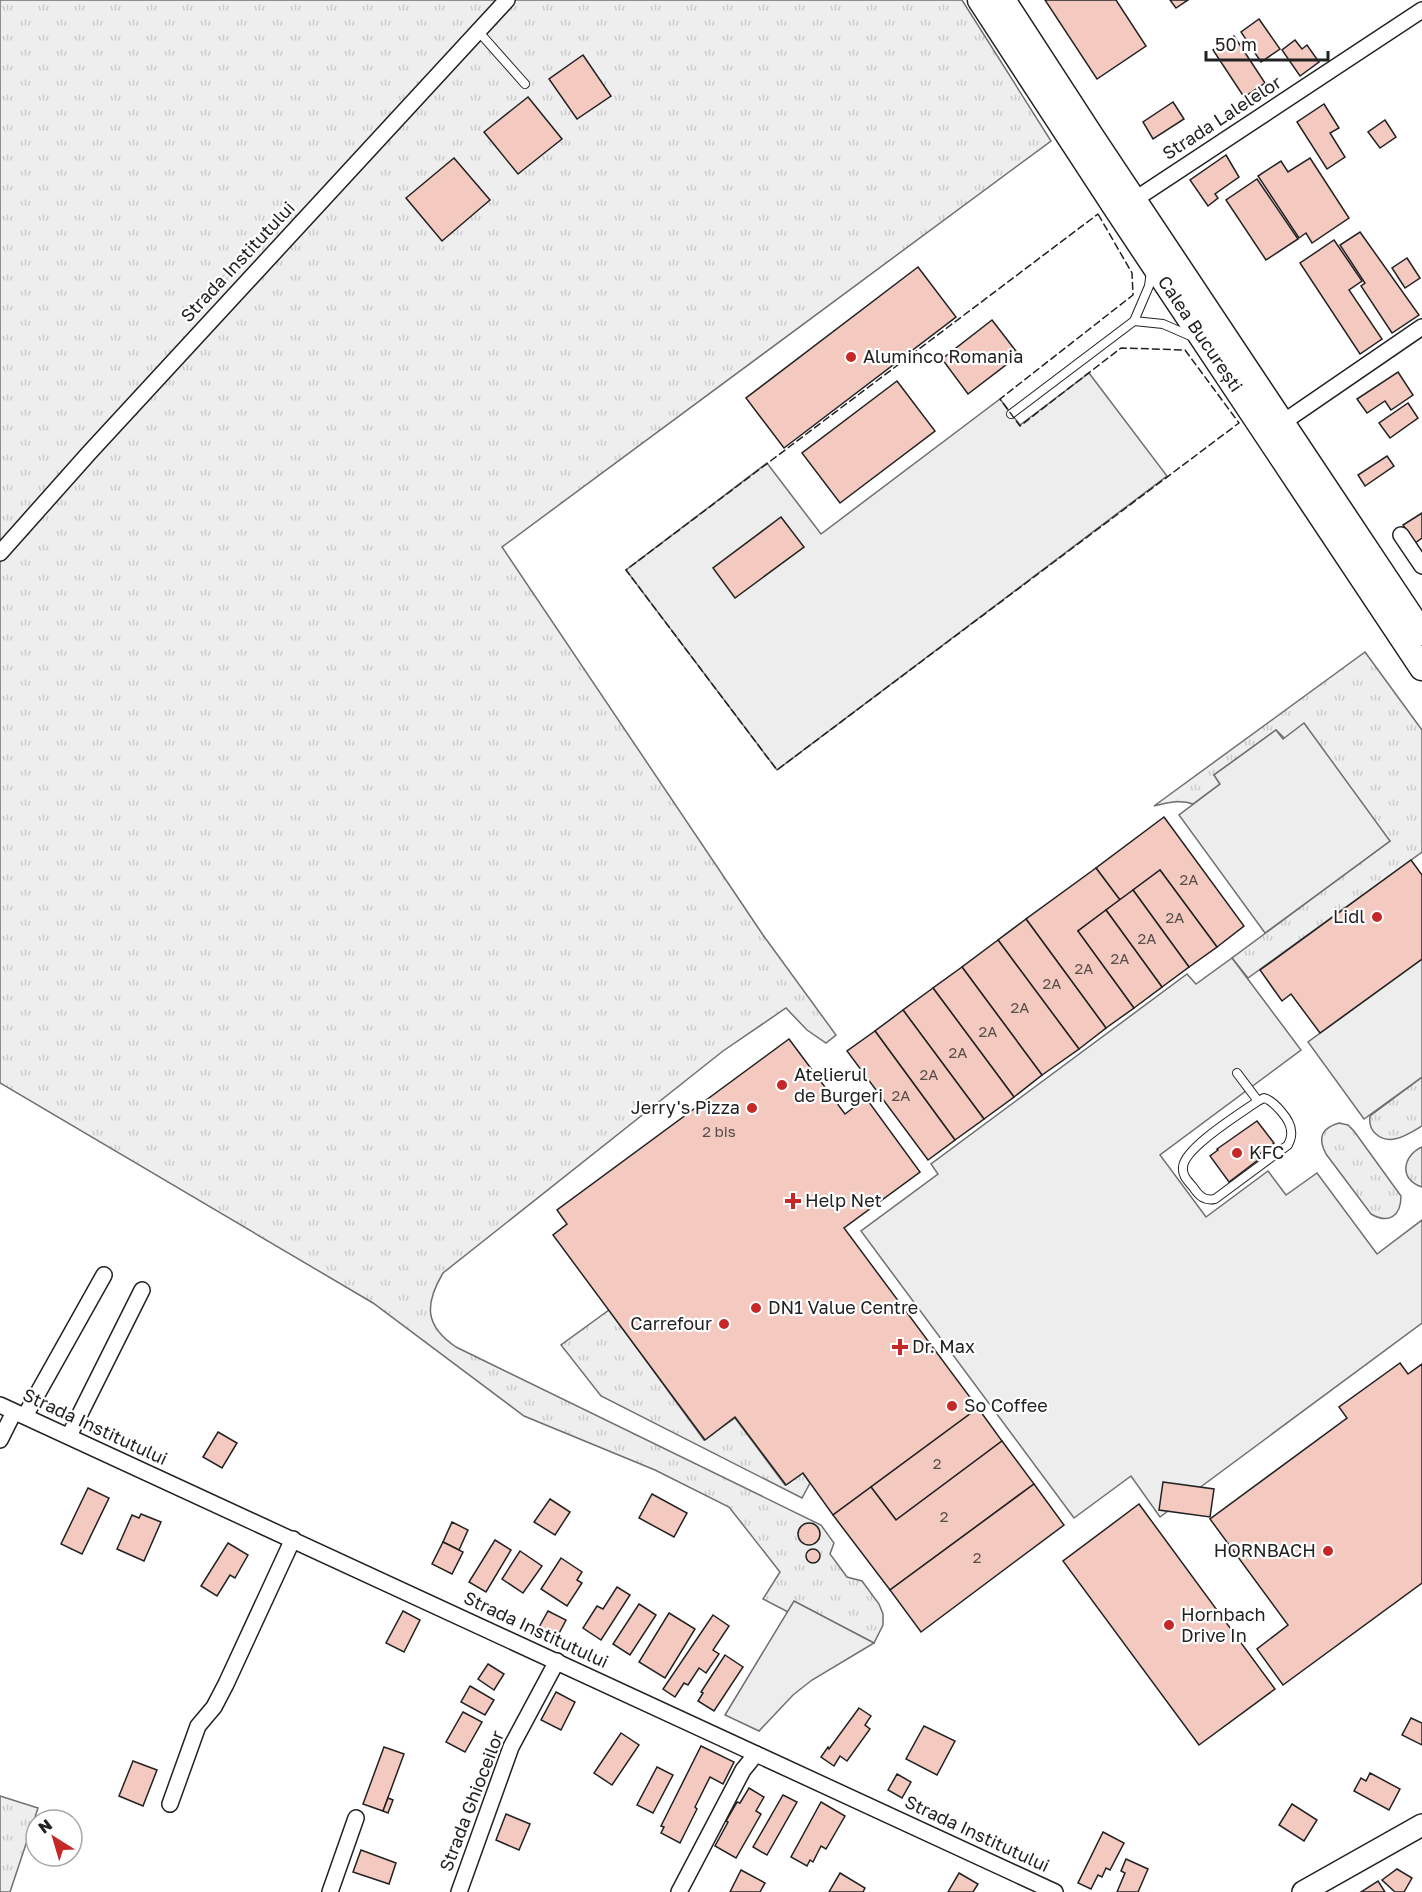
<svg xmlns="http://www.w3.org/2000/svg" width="1422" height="1892" viewBox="0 0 1422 1892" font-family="'Golos Text',sans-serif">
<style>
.grass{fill:url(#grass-tufts);stroke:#6f6f6f;stroke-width:1.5}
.parking{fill:#ededed;stroke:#6f6f6f;stroke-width:1.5}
.building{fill:#f3c9c0;stroke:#222;stroke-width:1.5}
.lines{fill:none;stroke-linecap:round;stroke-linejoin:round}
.service-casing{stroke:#222;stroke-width:10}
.minor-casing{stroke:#222;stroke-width:18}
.secondary-casing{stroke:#222;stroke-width:24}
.trunk-casing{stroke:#222;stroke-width:27}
.service{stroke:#fff;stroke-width:8}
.minor{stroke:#fff;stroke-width:15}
.secondary{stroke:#fff;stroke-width:21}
.trunk{stroke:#fff;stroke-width:24}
.fence{stroke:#222;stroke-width:1.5;stroke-dasharray:8 3;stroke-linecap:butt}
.poi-dot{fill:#c62828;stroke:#fff;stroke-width:2}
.labels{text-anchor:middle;stroke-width:4.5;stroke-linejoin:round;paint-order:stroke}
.number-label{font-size:15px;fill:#564c4a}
.street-label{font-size:18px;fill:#222;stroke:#fff}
.poi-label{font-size:18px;fill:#222;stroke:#fff;text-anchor:start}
</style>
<defs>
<pattern id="grass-tufts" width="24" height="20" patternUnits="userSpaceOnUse" patternTransform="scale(1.5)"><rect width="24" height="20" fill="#eee"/><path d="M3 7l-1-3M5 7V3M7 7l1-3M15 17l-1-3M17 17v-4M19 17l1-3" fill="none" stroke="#ccc"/></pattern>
</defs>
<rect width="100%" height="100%" fill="#fff"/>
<!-- grass -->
<g class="grass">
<path d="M 0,0 L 962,0 L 1051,141 L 502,547 L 763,935 L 836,1035 L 826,1043 L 807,1030 L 786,1008 L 723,1051 L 443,1273 C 424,1305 425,1326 456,1347 L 821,1525 L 834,1543 L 830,1554 L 847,1577 L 862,1581 L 879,1604 L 883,1614 L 883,1625 L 874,1643 L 795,1602 L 788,1612 L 763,1599 L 780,1572 L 729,1507 L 655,1470 L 524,1416 L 373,1303 L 0,1083 Z"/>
<path d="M 1365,652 L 1422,730 L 1422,852 L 1248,978 L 1232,958 L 1390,841 L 1276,730 L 1214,775 L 1220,784 L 1193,804 C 1180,799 1167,803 1154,806 Z"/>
<path d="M 1422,1077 L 1422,1126 C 1408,1134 1390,1147 1376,1134 C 1370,1129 1369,1123 1370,1116 Z"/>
<path d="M 1339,1123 L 1348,1125 L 1354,1131 L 1401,1196 C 1401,1217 1388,1224 1371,1214 L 1326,1154 C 1317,1137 1322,1128 1339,1123 Z"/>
<path d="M 1422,1147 L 1422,1187 C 1399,1180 1402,1156 1422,1147 Z"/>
<polygon points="609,1310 704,1440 735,1418 785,1485 803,1473 810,1483 802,1498 601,1396 561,1345"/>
<polygon points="0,1796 38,1808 10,1892 0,1892"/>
</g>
<!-- parking -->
<g class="parking">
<polygon points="1089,373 1167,476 777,770 626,570 767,463 821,534 1000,399 1020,425"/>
<polygon points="1304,723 1390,841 1265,933 1179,815 1220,784 1214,775 1276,730 1283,739"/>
<polygon points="1232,958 1301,1050 1160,1155 1206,1217 1268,1171 1286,1195 1317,1173 1377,1254 1422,1220 1422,1323 1160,1517 1131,1476 1074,1518 861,1231 938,1174 931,1164 1187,974 1196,984"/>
<polygon points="1422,959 1422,1077 1364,1119 1308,1042"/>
<polygon points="794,1601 874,1643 812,1680 793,1695 759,1731 725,1715"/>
</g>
<!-- building -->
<g class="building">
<polygon points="1045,0 1116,0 1146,46 1097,79"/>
<polygon points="1170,0 1188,0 1176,8"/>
<polygon points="1259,19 1280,49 1261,62 1241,32"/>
<polygon points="1234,36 1265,83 1244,97 1213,50"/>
<polygon points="1295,40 1302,49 1307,45 1319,62 1300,76 1282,50"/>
<polygon points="583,55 611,96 577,119 549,79"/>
<polygon points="528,97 562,139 518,174 484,132"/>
<polygon points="1173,102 1184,119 1153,139 1143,122"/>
<polygon points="1324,104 1339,128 1330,133 1345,157 1327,169 1297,122"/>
<polygon points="1385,120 1396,137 1380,148 1368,132"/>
<polygon points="1226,155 1239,177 1215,194 1218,198 1208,206 1190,180"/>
<polygon points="454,158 490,200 442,241 406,198"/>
<polygon points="1310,158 1349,218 1312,243 1306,233 1299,238 1258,176 1281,161 1288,172"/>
<polygon points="1257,179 1298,239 1266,260 1226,200"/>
<polygon points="1360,232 1419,315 1392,333 1361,286 1365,283 1340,245"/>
<polygon points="1334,240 1362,281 1349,290 1382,339 1360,354 1300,263"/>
<polygon points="1407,258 1420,278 1405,288 1392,268"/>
<polygon points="918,267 956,317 784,448 746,398"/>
<polygon points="992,320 1019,355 968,394 942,359"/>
<polygon points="1398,372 1413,395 1391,410 1385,401 1367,413 1357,399"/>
<polygon points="897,381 935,431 840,503 802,453"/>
<polygon points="1408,403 1418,418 1390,438 1379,423"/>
<polygon points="1387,456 1394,466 1365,486 1358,475"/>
<polygon points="1422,513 1422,538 1415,543 1403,525"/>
<polygon points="781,517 804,547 735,598 713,568"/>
<polygon points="1164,817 1244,926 1217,947 1160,870 1120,900 1096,868"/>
<polygon points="1411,860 1422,875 1422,959 1320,1033 1291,994 1282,1001 1260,970"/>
<polygon points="1096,868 1120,900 1078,931 1134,1008 1106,1028 1026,919"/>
<polygon points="1160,870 1217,947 1189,967 1133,890"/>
<polygon points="1133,890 1189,967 1162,987 1106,910"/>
<polygon points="1106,910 1162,987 1134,1008 1078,931"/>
<polygon points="1026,919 1106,1028 1079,1049 998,940"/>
<polygon points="998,940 1079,1049 1042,1075 962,967"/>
<polygon points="962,967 1042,1075 1014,1097 933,988"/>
<polygon points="933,988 1014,1097 984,1119 903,1010"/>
<polygon points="903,1010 984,1119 955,1140 875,1031"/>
<polygon points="875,1031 955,1140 928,1160 847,1051"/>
<polygon points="789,1039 845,1114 866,1098 920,1172 844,1228 978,1408 833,1515 803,1473 786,1485 735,1417 705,1440 553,1235 567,1224 557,1210"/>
<polygon points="1257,1121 1274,1143 1256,1157 1258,1160 1229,1182 1210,1156 1218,1150 1217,1149"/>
<polygon points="1400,1363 1408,1374 1422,1364 1422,1583 1283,1685 1257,1649 1288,1625 1210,1519 1347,1418 1339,1407"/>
<polygon points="978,1408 1002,1441 896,1520 871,1487"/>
<polygon points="218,1432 237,1443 222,1468 203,1457"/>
<polygon points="1002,1441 1034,1484 890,1590 833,1515 871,1487 896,1520"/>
<polygon points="1163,1482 1214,1489 1210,1517 1159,1510"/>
<polygon points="1034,1484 1064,1525 921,1632 890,1590"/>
<polygon points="88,1488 109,1498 82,1554 61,1544"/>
<polygon points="652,1494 687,1513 674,1537 639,1518"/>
<polygon points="550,1499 570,1512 555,1535 534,1522"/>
<polygon points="1139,1504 1275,1689 1199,1745 1063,1561"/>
<polygon points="141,1514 161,1522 144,1561 117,1549 132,1515 139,1518"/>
<polygon points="452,1522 468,1530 459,1550 443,1542"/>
<circle cx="809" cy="1534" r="11"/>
<polygon points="495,1540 511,1550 486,1592 469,1582"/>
<polygon points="443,1542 463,1552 452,1574 432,1564"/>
<polygon points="228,1543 248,1555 235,1578 230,1575 217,1596 201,1586"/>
<circle cx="813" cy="1556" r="7"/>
<polygon points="520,1551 542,1566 523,1593 502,1579"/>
<polygon points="561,1558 582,1572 577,1580 582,1583 567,1606 541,1589"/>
<polygon points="617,1587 630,1595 601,1640 583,1628 597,1606 603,1609"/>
<polygon points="639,1604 656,1615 630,1655 613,1644"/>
<polygon points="403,1611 420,1620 404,1652 386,1643"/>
<polygon points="548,1611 566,1620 556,1639 538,1629"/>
<polygon points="669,1613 695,1629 665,1678 639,1662"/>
<polygon points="713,1615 729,1626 713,1650 719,1654 706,1673 699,1668 688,1685 684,1683 675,1697 663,1689"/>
<polygon points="725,1655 743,1667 714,1711 698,1701 703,1693 701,1692"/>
<polygon points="488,1664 504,1674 494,1690 478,1679"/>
<polygon points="470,1686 494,1700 485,1715 461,1702"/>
<polygon points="556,1692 575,1702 561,1730 541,1720"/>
<polygon points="859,1708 871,1716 865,1725 870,1729 847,1761 840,1756 834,1766 821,1757 828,1747 829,1749"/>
<polygon points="463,1712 482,1722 465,1752 446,1742"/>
<polygon points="1411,1718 1422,1723 1422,1745 1402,1735"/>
<polygon points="924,1726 955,1741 937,1775 906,1759"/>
<polygon points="621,1733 639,1745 612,1785 594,1773"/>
<polygon points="701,1746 734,1762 723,1784 710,1777 695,1807 697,1809 680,1843 661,1833 664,1827 661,1826"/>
<polygon points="384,1747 404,1754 383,1811 363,1804"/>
<polygon points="133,1761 157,1770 143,1806 119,1796"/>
<polygon points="657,1767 673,1775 653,1813 637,1805"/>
<polygon points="1370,1773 1400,1789 1389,1810 1354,1791 1361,1778 1366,1781"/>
<polygon points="897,1774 911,1782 902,1798 888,1790"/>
<polygon points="749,1788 764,1797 756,1811 761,1814 736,1858 715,1846 728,1822 726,1821 737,1802 740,1803"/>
<polygon points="783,1795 797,1802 767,1855 753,1847"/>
<polygon points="388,1798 393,1800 388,1813 383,1811"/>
<polygon points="821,1802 845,1816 826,1849 821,1846 813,1862 810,1860 807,1866 791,1857"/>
<polygon points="1292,1804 1317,1820 1304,1841 1279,1825"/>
<polygon points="506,1814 530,1824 519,1850 496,1840"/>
<polygon points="1103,1832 1124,1843 1110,1870 1106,1868 1102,1877 1098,1875 1091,1889 1078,1883"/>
<polygon points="361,1850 396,1863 389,1884 353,1872"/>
<polygon points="1126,1859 1148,1869 1138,1892 1117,1892 1125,1873 1121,1871"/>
<polygon points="1397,1869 1412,1878 1404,1892 1395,1892 1382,1880"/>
<polygon points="741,1870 765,1883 760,1892 730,1892"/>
<polygon points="840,1873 865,1888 863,1892 829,1892"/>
<polygon points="959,1873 978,1884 973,1892 948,1892"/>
<polygon points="1378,1881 1385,1892 1361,1892"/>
</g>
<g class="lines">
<defs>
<g id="service">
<polyline points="478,31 525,84"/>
<polyline points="1134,321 1163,324 1193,337"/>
<polyline points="1011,414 1134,321 1149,286 1151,271"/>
<path d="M 1237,1073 L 1258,1101 C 1241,1113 1184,1148 1183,1167 C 1182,1176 1188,1181 1193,1187 C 1199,1196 1204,1201 1215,1199 L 1288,1145 C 1290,1141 1292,1136 1291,1131 C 1291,1120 1274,1101 1264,1098 L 1258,1101"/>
</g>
<g id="minor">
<polyline points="1134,200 1422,10"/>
<polyline points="1282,423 1422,327"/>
<polyline points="1401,535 1422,566"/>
<polyline points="0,553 89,453 507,0"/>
<polyline points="0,1405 1055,1892"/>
<polyline points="25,1416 104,1275"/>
<polyline points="69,1436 142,1290"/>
<polyline points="0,1440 14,1412"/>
<polyline points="170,1804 198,1726 214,1707 226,1684 293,1539"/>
<polyline points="330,1892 356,1818"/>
<polyline points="459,1892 511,1747 557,1661"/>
<polyline points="679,1892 743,1770 756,1754"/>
</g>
<polyline id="secondary" points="1303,1892 1422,1825"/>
<g id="trunk">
<polyline points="980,0 1115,207 1422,668"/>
<polyline points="1003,0 1092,137 1422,633"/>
</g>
</defs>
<!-- service casing -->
<use href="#service" class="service-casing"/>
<!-- minor casing -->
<use href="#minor" class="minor-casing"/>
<!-- secondary casing -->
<use href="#secondary" class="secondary-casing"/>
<!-- trunk casing -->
<use href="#trunk" class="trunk-casing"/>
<!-- service -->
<use href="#service" class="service"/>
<!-- minor -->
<use href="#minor" class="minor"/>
<!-- secondary -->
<use href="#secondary" class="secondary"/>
<!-- trunk -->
<use href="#trunk" class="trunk"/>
<!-- fence -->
<polygon class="fence" points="1098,214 1132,273 1133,295 1000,399 1020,426 1121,348 1185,350 1239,423 777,770 626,570"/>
</g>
<!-- markers -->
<g class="poi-dot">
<circle cx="851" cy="357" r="6"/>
<circle cx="1377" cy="917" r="6"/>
<circle cx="782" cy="1085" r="6"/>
<circle cx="752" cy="1108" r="6"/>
<circle cx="1237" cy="1153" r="6"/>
<path d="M790 1192h6v6h6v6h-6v6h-6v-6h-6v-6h6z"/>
<circle cx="756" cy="1308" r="6"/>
<circle cx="724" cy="1324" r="6"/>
<path d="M897 1338h6v6h6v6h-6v6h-6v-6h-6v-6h6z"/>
<circle cx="952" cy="1406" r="6"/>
<circle cx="1328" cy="1551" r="6"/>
<circle cx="1169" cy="1625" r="6"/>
</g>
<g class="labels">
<!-- number labels -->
<g class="number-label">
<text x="1189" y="885">2A</text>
<text x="1175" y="923">2A</text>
<text x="1147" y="944">2A</text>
<text x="1120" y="964">2A</text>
<text x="1084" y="974">2A</text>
<text x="1052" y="989">2A</text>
<text x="1020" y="1013">2A</text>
<text x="988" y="1037">2A</text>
<text x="958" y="1058">2A</text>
<text x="929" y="1080">2A</text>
<text x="901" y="1101">2A</text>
<text x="719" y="1137">2 bis</text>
<text x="937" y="1469">2</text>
<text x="944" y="1522">2</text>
<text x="977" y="1563">2</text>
</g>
<!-- street labels -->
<g class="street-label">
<text transform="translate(1222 118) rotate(-33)" y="6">Strada Lalelelor</text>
<text transform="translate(238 262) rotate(-47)" y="6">Strada Institutului</text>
<text transform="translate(1200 334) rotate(56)" y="6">Calea București</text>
<text transform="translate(95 1427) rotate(25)" y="6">Strada Institutului</text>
<text transform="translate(536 1630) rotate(25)" y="6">Strada Institutului</text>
<text transform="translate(472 1801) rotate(-69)" y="6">Strada Ghioceilor</text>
<text transform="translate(977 1834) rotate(25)" y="6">Strada Institutului</text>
</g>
<!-- poi labels -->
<g class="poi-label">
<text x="863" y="363">Aluminco Romania</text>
<text x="1365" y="923" text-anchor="end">Lidl</text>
<text x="794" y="1081">Atelierul<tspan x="794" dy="21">de Burgeri</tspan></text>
<text x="740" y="1114" text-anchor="end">Jerry's Pizza</text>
<text x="1249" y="1159">KFC</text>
<text x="805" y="1207">Help Net</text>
<text x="768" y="1314">DN1 Value Centre</text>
<text x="712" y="1330" text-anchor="end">Carrefour</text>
<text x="912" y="1353">Dr. Max</text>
<text x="964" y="1412">So Coffee</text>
<text x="1316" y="1557" text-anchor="end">HORNBACH</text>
<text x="1181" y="1621">Hornbach<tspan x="1181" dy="21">Drive In</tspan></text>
</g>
</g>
<!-- north arrow -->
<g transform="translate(54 1838) rotate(323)"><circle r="28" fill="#ffffff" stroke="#a7a7a7" stroke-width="1.5"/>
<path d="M0-4.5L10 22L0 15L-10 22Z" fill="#c62828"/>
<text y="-9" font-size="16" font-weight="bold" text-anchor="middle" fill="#222222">N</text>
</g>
<!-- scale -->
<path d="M1206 51v9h122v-9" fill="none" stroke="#222222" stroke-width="3"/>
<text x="1215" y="51" font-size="18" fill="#222222" stroke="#ffffff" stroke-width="4.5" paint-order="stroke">50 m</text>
</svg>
